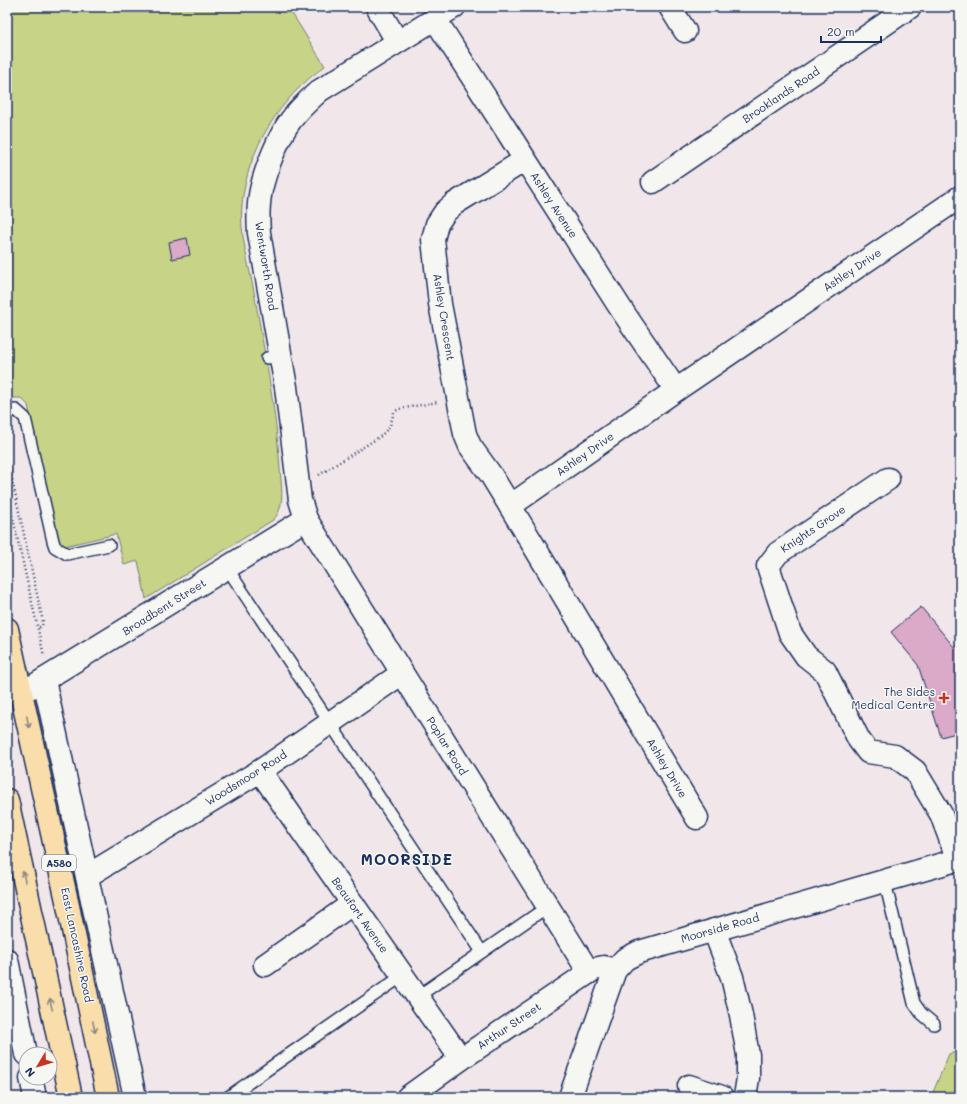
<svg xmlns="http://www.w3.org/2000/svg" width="967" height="1104" viewBox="0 0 967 1104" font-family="Mali,sans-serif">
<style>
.green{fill:#c7d386;stroke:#718172}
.building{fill:#dbaac9;stroke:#1b2f5e}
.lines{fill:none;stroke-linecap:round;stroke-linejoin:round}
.service-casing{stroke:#1b2f5e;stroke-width:14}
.minor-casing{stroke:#1b2f5e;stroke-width:25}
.tertiary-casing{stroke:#1b2f5e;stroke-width:25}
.trunk-casing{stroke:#1b2f5e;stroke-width:25}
.path{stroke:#1b2f5e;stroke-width:2.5;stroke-dasharray:1 3;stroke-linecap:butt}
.service{stroke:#f6f6f2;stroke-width:11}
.minor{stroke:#f6f6f2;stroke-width:22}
.tertiary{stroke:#f6f6f2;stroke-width:22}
.trunk{stroke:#f9deab;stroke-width:22}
.oneway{stroke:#8a8684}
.poi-dot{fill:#c8321e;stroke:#f6f6f2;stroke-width:1.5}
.labels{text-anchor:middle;stroke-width:3;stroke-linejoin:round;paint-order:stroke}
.shield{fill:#f6f6f2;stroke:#5d6b8a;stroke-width:1}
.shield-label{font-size:10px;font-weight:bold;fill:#1b2f5e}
.street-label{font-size:11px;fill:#1b2f5e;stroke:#f6f6f2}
.poi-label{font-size:11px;fill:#1b2f5e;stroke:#f6f6f2;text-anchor:end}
.district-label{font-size:15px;font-weight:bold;letter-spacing:1px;fill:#1b2f5e;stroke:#f6f6f2}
</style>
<rect width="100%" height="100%" fill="#f1e7ea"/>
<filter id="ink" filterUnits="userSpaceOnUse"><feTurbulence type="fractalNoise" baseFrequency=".025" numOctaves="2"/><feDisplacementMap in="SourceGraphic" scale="8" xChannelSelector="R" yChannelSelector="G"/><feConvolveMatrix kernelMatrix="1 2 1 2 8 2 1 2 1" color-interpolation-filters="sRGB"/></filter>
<g filter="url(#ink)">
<!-- green -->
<g class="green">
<path d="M 7,7 L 288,7 L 325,66 C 280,98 247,149 242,205 C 239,232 249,265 254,292 C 264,350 276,409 280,468 C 281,486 286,507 273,520 L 146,599 L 138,561 L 124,565 L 116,534 L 64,546 L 59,543 L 56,537 L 28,405 L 21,398 L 15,398 L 7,399 Z"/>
<polygon points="960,1051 960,1097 931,1097 949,1054"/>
</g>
<!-- building -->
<g class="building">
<polygon points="187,238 190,255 172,259 169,242"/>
<polygon points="921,607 954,647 960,645 960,732 941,737 918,665 891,632"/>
</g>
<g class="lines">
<defs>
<g id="service">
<polyline points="267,358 280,356"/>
<polyline points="7,411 16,410 25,418 53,541 55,547 67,554 109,545"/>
<polyline points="227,568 482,952 417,997"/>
<polyline points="885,882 914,1003 921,1013 934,1024"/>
<polyline points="482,952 547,907"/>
<polyline points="228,1097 402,976"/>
</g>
<g id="minor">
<polyline points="377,7 397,41"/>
<path d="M 454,7 L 319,91 C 309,100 299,109 291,120 C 279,135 265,171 261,190 C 258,204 258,219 259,233 L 286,387 L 300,500 L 306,519 L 582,961 L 588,973"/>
<polyline points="670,7 685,31"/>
<polyline points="435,19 621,309 676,390"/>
<polyline points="653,182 910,7"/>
<polyline points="888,479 778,553 768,566 790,633 806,656 825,671 859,740 868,752 895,756 915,771 941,814 958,860"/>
<polyline points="510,506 491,475 470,446 465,434 440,304 433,239 437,224 445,212 454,204 525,160"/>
<polyline points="44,680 135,1097"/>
<polyline points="32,687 306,519"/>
<polyline points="260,771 461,1059"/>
<polyline points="697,818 510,506 676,390 960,197"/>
<polyline points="87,876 260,771 401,674"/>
<polyline points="714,930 732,977 741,1015 748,1055 748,1078 745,1097"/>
<polyline points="7,960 26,1054"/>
<polyline points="265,965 352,904"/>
<polyline points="31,1078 35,1097"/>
<polyline points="689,1086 722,1097"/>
<polyline points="408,1097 461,1059 594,969 604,967 615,970"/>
</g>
<polyline id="tertiary" points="570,1097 615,970 625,959 639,952 960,859"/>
<g id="trunk">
<polyline points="7,629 67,901 108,1097"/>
<polyline points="7,800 71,1097"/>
</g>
</defs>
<!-- service casing -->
<use href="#service" class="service-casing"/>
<!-- minor casing -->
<use href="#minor" class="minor-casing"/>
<!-- tertiary casing -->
<use href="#tertiary" class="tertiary-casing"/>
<!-- trunk casing -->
<use href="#trunk" class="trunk-casing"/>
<!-- path -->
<g class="path">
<polyline points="7,456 43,622 42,626 38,628"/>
<polyline points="319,475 381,436 390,426 394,412 399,409 438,402"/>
<polyline points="7,492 44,656"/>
</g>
<!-- service -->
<use href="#service" class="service"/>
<!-- minor -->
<use href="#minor" class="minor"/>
<!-- tertiary -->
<use href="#tertiary" class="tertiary"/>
<!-- trunk -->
<use href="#trunk" class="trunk"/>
</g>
<!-- one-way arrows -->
<defs><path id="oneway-shaft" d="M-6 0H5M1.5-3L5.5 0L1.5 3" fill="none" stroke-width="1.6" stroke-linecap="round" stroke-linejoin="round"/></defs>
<g class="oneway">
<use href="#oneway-shaft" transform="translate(28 722) rotate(78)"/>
<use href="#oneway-shaft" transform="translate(24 877) rotate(-102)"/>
<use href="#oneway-shaft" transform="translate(51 1004) rotate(-102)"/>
<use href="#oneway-shaft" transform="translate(94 1027) rotate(78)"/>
</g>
</g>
<!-- markers -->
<path class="poi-dot" d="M942 692h4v4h4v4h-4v4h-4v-4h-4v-4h4z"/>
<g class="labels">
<!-- shield labels -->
<rect class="shield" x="42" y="855" width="34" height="16" rx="3"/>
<g class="shield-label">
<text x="59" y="867">A580</text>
</g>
<!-- street labels -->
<g class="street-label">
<text transform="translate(781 95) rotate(-34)" y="4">Brooklands Road</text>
<text transform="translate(554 205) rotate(57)" y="4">Ashley Avenue</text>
<text transform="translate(266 266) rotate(81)" y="4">Wentworth Road</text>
<text transform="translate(852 270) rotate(-34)" y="4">Ashley Drive</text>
<text transform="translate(444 317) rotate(81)" y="4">Ashley Crescent</text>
<text transform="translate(585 454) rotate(-35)" y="4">Ashley Drive</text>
<text transform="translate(813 529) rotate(-34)" y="4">Knights Grove</text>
<text transform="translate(164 607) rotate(-32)" y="4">Broadbent Street</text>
<text transform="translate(447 746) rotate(58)" y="4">Poplar Road</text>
<text transform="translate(667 768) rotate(59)" y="4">Ashley Drive</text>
<text transform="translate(246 778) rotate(-32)" y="4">Woodsmoor Road</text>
<text transform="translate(360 915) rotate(55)" y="4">Beaufort Avenue</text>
<text transform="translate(720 928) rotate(-16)" y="4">Moorside Road</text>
<text transform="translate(77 945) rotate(78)" y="4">East Lancashire Road</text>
<text transform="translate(509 1026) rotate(-34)" y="4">Arthur Street</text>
</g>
<!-- poi labels -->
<g class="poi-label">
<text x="935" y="696">The Sides<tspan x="935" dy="13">Medical Centre</tspan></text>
</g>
<!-- district labels -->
<g class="district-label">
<text x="407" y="865">MOORSIDE</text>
</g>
</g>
<!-- margin -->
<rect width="967" height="1104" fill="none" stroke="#f6f6f2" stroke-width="24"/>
<rect x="12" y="12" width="943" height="1080" fill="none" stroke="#1b2f5e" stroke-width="1.5" filter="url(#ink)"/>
<!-- north arrow -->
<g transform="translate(38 1066) rotate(232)"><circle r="19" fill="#f6f6f2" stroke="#9ea6b7"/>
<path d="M0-3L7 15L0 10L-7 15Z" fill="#c8321e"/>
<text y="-6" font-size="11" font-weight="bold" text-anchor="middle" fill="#1b2f5e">N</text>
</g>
<!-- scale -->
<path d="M821 36v6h60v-6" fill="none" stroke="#1b2f5e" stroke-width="2"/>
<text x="827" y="36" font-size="12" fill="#1b2f5e" stroke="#f6f6f2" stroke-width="3" paint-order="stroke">20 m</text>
</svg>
